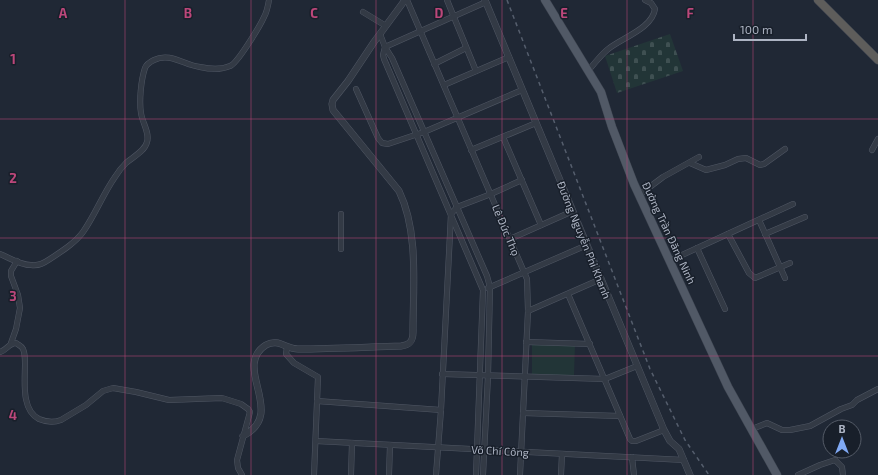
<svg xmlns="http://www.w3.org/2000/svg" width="878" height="475" viewBox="0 0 878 475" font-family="'Exo 2',sans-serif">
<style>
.cemetery{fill:url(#cemetery-stones)}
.garden{fill:#223537}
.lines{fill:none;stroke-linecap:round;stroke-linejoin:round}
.minor-casing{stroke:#505764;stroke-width:6}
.tertiary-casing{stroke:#505764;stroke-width:7}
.primary-casing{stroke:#3c434f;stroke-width:9}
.trunk-casing{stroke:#3d4450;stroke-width:9}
.minor{stroke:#333a45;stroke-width:5}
.tertiary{stroke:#333a45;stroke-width:6}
.primary{stroke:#515966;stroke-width:8}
.trunk{stroke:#5e5d5b;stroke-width:8}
.rail{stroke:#555e6d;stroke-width:1.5;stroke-dasharray:4 4;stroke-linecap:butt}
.grid{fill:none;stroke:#bc477a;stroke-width:1;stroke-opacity:0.55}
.labels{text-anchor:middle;stroke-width:3;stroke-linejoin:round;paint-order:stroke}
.street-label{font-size:11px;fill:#adb4c3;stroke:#181f2a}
.grid-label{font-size:13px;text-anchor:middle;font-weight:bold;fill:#bc477a;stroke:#181f2a;stroke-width:3;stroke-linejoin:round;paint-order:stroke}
</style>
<defs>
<pattern id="cemetery-stones" width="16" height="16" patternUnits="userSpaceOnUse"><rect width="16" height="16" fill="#223537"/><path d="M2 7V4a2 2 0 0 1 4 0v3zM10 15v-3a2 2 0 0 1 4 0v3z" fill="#3f5052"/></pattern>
</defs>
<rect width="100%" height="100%" fill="#202835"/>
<!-- cemetery -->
<polygon class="cemetery" points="670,34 683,71 617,93 605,56"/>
<!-- garden -->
<polygon class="garden" points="532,345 575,345 574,375 532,375"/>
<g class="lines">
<defs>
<g id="minor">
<polyline points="407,0 527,279 528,311 520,475"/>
<polyline points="447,0 476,71"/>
<polyline points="363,12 386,26"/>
<polyline points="380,34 385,47 392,58 487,276 490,287 488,376 483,475"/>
<polyline points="385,47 383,55 384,59 483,290 476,475"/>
<polyline points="385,47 486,2"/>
<polyline points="434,64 466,48"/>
<path d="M 588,71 C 594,64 600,56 607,50 C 621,38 652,29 655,9 L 651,3 L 645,0"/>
<polyline points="444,85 509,57"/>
<polyline points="356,89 378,138 382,143 388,144 424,132 522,90"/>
<polyline points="503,137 541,225"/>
<polyline points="471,150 536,123"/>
<polyline points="872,150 878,139"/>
<polyline points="690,163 706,170 725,165 738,159 746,158 760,165 764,164 785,149"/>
<polyline points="639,195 663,177 699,157"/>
<polyline points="341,214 341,249"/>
<polyline points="759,220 785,278"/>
<polyline points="728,234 749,273 755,278 790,263"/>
<polyline points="765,234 805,217"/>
<polyline points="510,239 573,211"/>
<polyline points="697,248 725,309"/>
<path d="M 0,254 C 10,258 20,265 31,265 C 39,266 44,263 50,259 C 62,251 75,243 83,232 C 95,215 103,194 115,177 C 118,172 122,167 126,163 C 133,157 145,151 147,142 C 150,133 142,122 141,113 C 139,101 141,80 145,68 C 146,65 150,62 154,60 C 170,52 184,65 200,67 C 209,69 221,70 230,66 C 237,64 260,26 264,17 C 267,12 268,6 269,0"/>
<polyline points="669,261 793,204"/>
<polyline points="488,288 587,245"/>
<polyline points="568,294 630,439 632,441 636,441 664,430"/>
<polyline points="528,311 601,279"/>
<polyline points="526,342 590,344"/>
<polyline points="11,343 16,329 20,308 18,295 11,276 11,271 17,261"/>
<polyline points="287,347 286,354 294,363 318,377 314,475"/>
<path d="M 0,352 C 7,350 9,343 16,343 C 18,345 22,346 23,349 C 25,353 25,359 25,364 C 25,381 21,410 39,419 C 46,422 53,423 61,420 L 86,405 L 103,391 L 113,388 L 136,392 L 169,400 L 222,398 L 241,404 L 248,409 L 250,412 L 237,460 L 238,468 L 242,475"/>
<polyline points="442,374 605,379 637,366"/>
<polyline points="317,401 441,410"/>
<polyline points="523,413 620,416"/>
<polyline points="752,429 767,423 782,430 790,430 810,426 841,409 852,405 857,400 878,389"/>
<polyline points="316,441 684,460"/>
<polyline points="632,457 634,475"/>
<polyline points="351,475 352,443"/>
<polyline points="389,475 390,445"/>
<polyline points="436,475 441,410 451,214 457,207 491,194 522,180"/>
<polyline points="561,475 562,454"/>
<polyline points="798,475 820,465 835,460 842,467 843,475"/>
</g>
<g id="tertiary">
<polyline points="485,0 664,430 670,441 679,449 690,475"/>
<path d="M 243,436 C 288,413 231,367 266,345 C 278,338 286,349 298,349 C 332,349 367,347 401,346 C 410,345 413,341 413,332 C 413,287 419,232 399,191 L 333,110 L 332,104 L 333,100 L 348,81 L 374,42 L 405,0"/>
</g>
<polyline id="primary" points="545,0 601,92 612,127 634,184 728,387 777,475"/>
<polyline id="trunk" points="818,0 878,60"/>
</defs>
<!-- minor casing -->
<use href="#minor" class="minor-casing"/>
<!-- tertiary casing -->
<use href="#tertiary" class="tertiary-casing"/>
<!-- primary casing -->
<use href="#primary" class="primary-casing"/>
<!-- trunk casing -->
<use href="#trunk" class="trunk-casing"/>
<!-- minor -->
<use href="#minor" class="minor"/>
<!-- tertiary -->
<use href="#tertiary" class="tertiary"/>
<!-- primary -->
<use href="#primary" class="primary"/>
<!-- trunk -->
<use href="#trunk" class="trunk"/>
<!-- rail -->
<polyline class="rail" points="507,0 650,369 685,440 709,475"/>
</g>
<!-- grid -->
<path class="grid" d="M 125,0 L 125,475M 251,0 L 251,475M 376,0 L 376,475M 502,0 L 502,475M 627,0 L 627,475M 753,0 L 753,475M 0,119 L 878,119M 0,238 L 878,238M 0,356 L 878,356"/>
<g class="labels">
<!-- street labels -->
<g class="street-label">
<text transform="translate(506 230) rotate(67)" y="4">Lê Đức Thọ</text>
<text transform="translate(669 233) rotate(65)" y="4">Đường Trần Đăng Ninh</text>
<text transform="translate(584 240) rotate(68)" y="4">Đường Nguyễn Phi Khanh</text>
<text transform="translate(500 451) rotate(3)" y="4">Võ Chí Công</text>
</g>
</g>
<g class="grid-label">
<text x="63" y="18">A</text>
<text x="188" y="18">B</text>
<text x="314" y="18">C</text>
<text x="439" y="18">D</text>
<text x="564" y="18">E</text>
<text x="690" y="18">F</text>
<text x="13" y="64">1</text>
<text x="13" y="183">2</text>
<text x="13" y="301">3</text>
<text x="13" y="420">4</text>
</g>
<!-- north arrow -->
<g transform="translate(842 439)"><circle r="19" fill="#181f2a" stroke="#545b67"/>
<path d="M0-3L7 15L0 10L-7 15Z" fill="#80a9f4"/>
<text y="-6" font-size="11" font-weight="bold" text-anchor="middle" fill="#adb4c3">B</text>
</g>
<!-- scale -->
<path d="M734 34v6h72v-6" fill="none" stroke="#adb4c3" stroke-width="2"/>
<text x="740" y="34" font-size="12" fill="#adb4c3" stroke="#181f2a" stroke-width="3" paint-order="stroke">100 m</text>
</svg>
